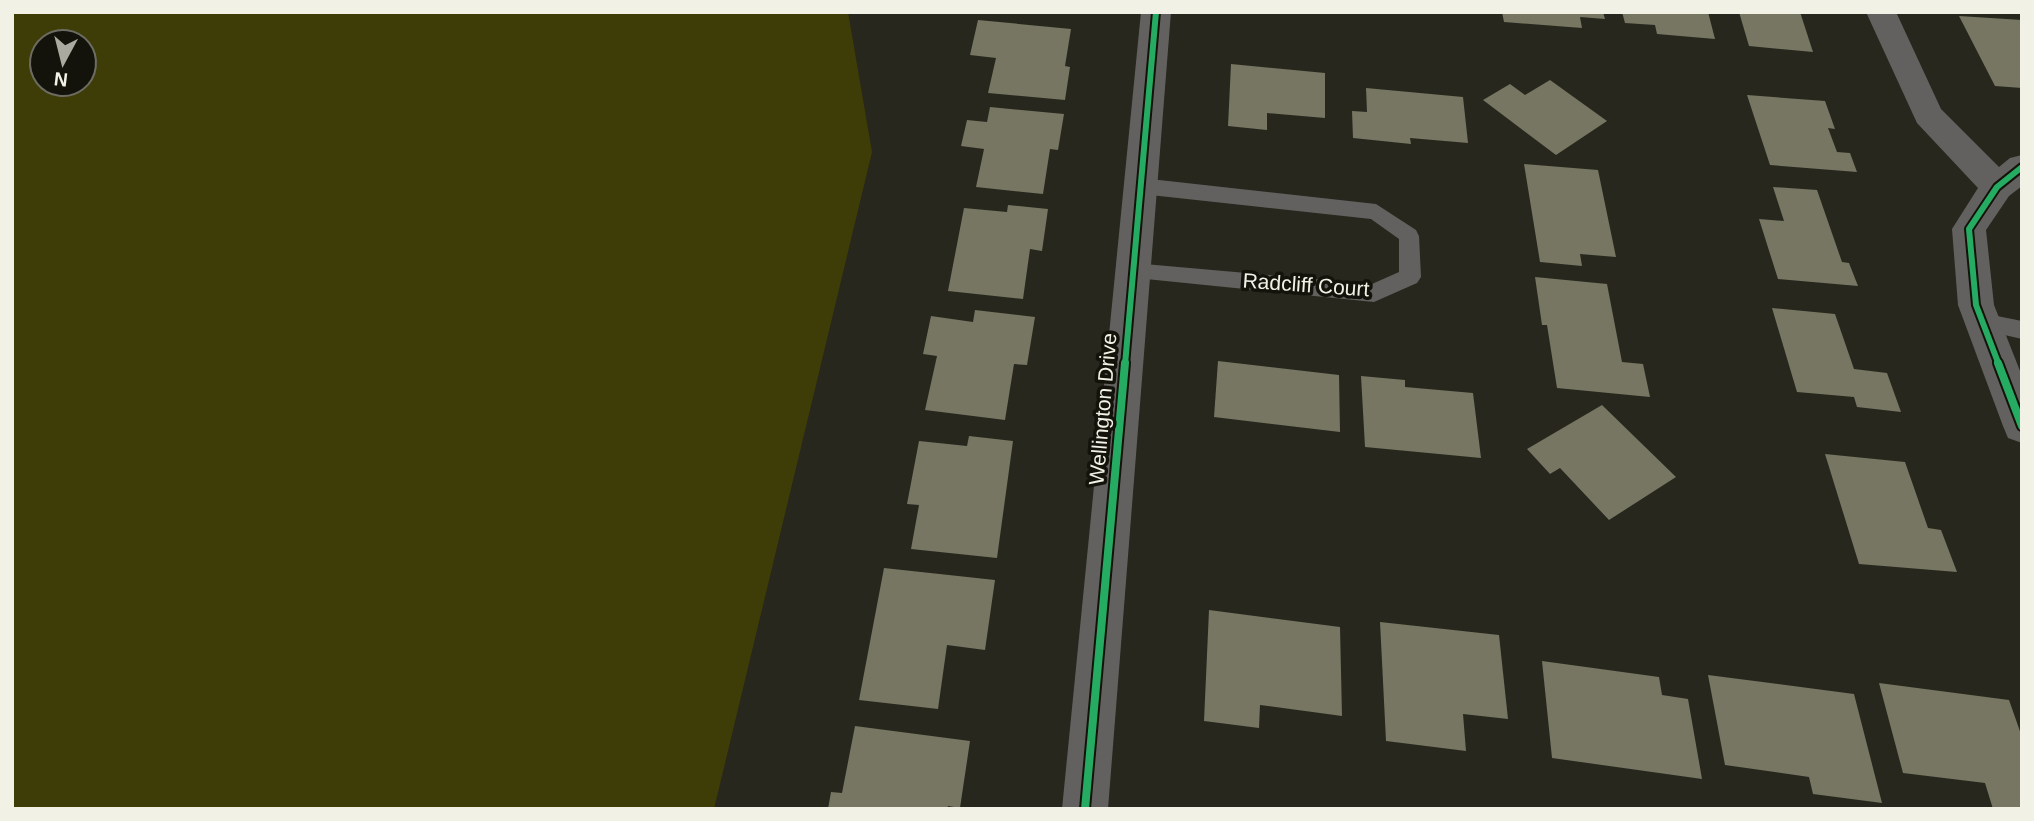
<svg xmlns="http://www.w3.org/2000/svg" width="2034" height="821" viewBox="0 0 2034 821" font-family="Helvetica,sans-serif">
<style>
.green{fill:#3e3d07;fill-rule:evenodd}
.building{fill:#767663}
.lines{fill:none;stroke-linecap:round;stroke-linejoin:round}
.lane{fill:#63615f;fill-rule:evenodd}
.street{fill:#63615f;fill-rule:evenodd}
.cycleway-far1-casing{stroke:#13130b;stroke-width:10}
.cycleway-casing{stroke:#13130b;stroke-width:12}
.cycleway-far1{stroke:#26ab63;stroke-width:6}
.cycleway{stroke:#26ab63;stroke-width:8}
.labels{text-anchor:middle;stroke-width:7;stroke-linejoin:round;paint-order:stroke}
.street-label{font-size:21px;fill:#f1f1e6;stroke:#13130b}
</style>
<rect width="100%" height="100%" fill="#27271d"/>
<!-- green -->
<path class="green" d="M 12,12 L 848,12 L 872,152 L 714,809 L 12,809 ZM 42,42 L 84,42 L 84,84 L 42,84 Z"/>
<!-- building -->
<g class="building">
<polygon points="1502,12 1603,12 1605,19 1580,17 1582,28 1504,22"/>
<polygon points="1622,12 1708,12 1715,39 1657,34 1655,25 1625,23"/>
<polygon points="1739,12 1800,12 1813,52 1749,46"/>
<polygon points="1959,16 2022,20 2022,88 1995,86"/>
<polygon points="978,20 1071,29 1065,66 1070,67 1065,100 988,93 996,58 970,55"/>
<polygon points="1231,64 1325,73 1325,118 1267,113 1267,130 1228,126"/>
<polygon points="1550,80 1607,121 1556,155 1483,100 1510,84 1525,95"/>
<polygon points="1366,88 1463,97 1468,143 1410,138 1411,144 1353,138 1352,111 1367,112"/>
<polygon points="1747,95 1825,101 1835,129 1828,128 1837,152 1850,153 1857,172 1770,165"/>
<polygon points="990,107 1064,114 1058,150 1050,149 1043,194 976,187 984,149 961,146 967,120 987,122"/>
<polygon points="1524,164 1598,170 1616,257 1580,254 1582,266 1540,262"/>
<polygon points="1773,187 1817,190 1842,262 1849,263 1858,286 1778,279 1759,219 1784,221"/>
<polygon points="1008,205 1048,209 1042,251 1030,249 1023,299 948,291 964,208 1007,212"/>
<polygon points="1535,277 1607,284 1622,362 1643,364 1650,397 1557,388 1547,325 1542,325"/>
<polygon points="1772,308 1835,314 1854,369 1887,373 1901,412 1857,407 1854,397 1797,392"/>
<polygon points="975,310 1035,317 1027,365 1014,364 1005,420 925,410 937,356 923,354 931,316 973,322"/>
<polygon points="1218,361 1339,375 1340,432 1214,417"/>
<polygon points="1361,376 1405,380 1405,387 1473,393 1481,458 1365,447"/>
<polygon points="1602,405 1676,477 1609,520 1560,468 1550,474 1527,449"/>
<polygon points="969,436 1013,441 997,558 911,549 919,505 907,504 919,441 967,446"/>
<polygon points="1825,454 1905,462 1928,528 1941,530 1957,572 1859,564"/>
<polygon points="884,568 995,580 985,650 947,645 938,709 859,700"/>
<polygon points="1209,610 1340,627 1342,716 1260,705 1259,728 1204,721"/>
<polygon points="1380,622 1499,635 1508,719 1463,714 1466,751 1386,741"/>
<polygon points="1542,661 1659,677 1662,695 1688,699 1702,779 1552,758"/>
<polygon points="1708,675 1854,694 1882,803 1813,794 1809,777 1725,765"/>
<polygon points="1879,683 2009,700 2022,737 2022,809 1993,809 1985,783 1903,773"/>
<polygon points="855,726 970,741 960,808 948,806 947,809 828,809 831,792 842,793"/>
</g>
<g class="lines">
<!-- lane -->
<g class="lane">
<polygon points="1141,178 1376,204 1416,230 1419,236 1421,277 1417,283 1374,302 1126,277 1122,271 1126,265 1133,263 1372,284 1399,272 1399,239 1371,219 1141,194 1134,191 1131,186 1134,181"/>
<polygon points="1982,313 2022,321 2022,339 1974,328 1971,322 1974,316"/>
</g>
<!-- street -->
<g class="street">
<polygon points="1141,12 1171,12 1108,809 1062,809"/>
<polygon points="1866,12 1896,12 1941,109 1999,167 2010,158 2022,155 2022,186 2009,196 1986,230 1994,305 2022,376 2022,443 2008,438 2003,426 1958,305 1952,229 1978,188 1917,123"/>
</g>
<defs>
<g id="cycleway-far1">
<polyline points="1125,365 1156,12"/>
<polyline points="1999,365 1976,305 1969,229 1997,187 2022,167"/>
</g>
<g id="cycleway">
<polyline points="1998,363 2022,426"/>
<polyline points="1085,809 1125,363"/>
</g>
</defs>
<!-- cycleway-far1 casing -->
<use href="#cycleway-far1" class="cycleway-far1-casing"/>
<!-- cycleway casing -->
<use href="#cycleway" class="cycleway-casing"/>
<!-- cycleway-far1 -->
<use href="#cycleway-far1" class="cycleway-far1"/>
<!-- cycleway -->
<use href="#cycleway" class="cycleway"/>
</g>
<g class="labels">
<!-- street labels -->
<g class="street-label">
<text transform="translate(1306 285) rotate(4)" y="7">Radcliff Court</text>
<text transform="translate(1103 409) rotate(-85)" y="7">Wellington Drive</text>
</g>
</g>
<!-- border -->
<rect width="2034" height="821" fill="none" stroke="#f1f1e6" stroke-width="28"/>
<!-- north arrow -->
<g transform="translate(63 63) rotate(187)"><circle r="33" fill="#13130b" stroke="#6c6c63" stroke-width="2"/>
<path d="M0-5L12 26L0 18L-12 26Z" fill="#aaaaa0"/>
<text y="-10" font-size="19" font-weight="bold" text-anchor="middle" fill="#f1f1e6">N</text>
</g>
</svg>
